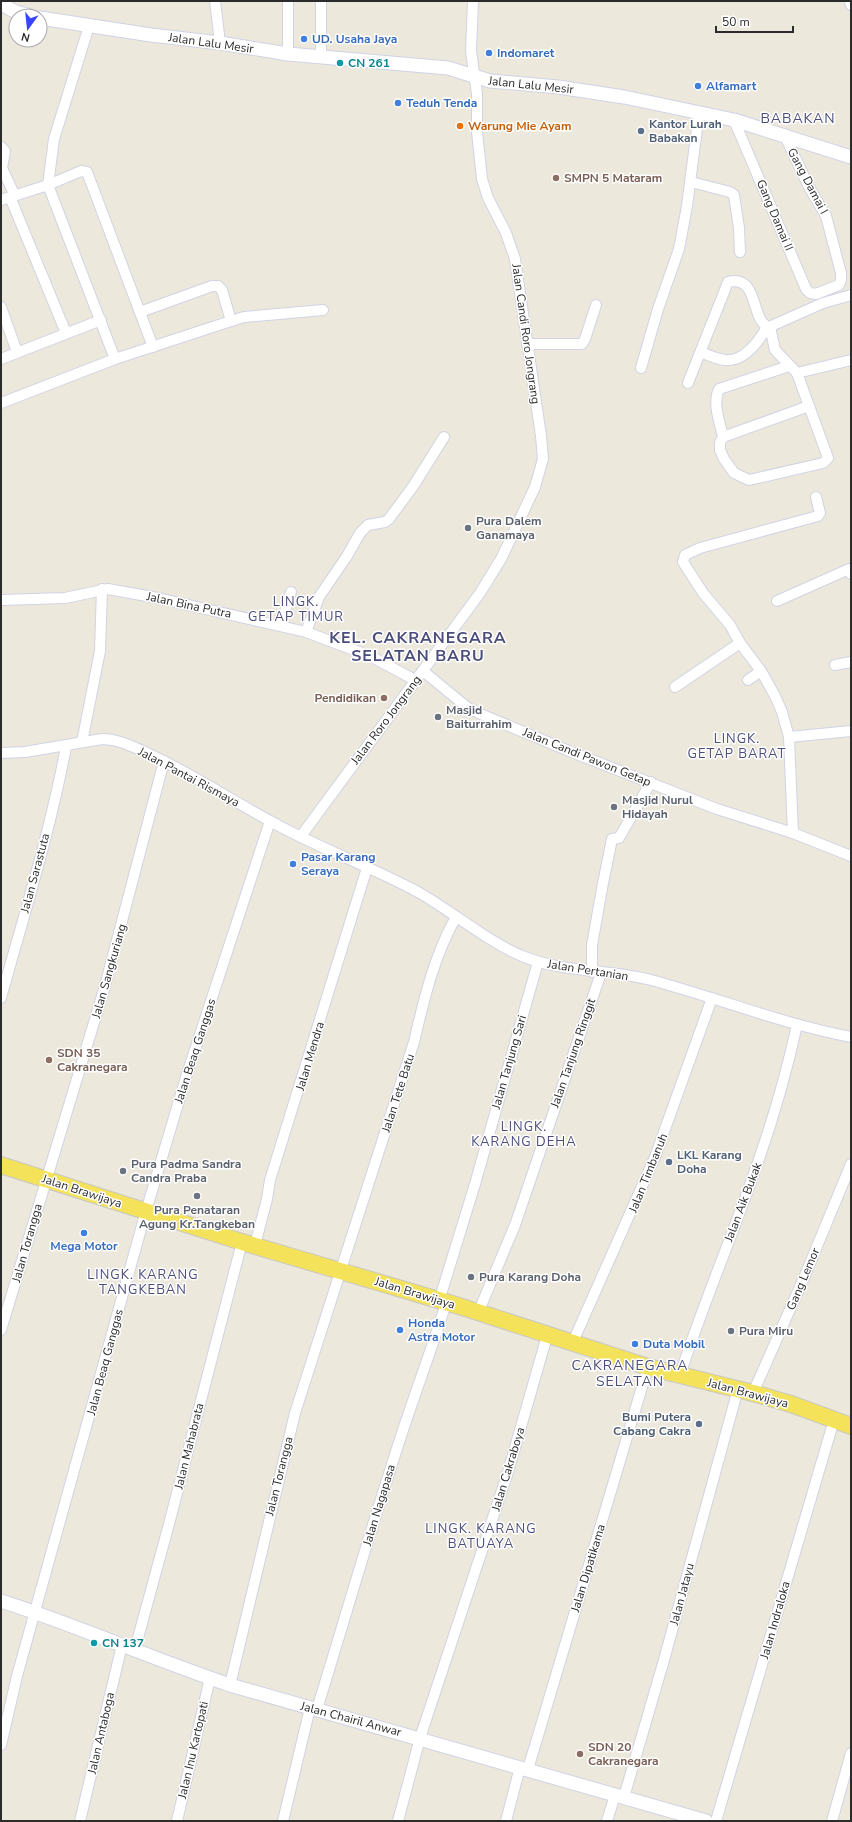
<svg xmlns="http://www.w3.org/2000/svg" width="852" height="1822" viewBox="0 0 852 1822" font-family="'Nunito Sans',sans-serif">
<style>
.lines{fill:none;stroke-linecap:round;stroke-linejoin:round}
.minor-casing{stroke:#d1d3e4;stroke-width:12}
.tertiary-casing{stroke:#d1d3e4;stroke-width:15}
.primary-casing{stroke:#c8c8c8;stroke-width:18}
.minor{stroke:#fff;stroke-width:10}
.tertiary{stroke:#fff;stroke-width:13}
.primary{stroke:#f4e35a;stroke-width:16}
.shop-dot{fill:#3f7fe0;stroke:#fff;stroke-width:1.5}
.culture-dot{fill:#0f9aa8;stroke:#fff;stroke-width:1.5}
.food-dot{fill:#e8710a;stroke:#fff;stroke-width:1.5}
.service-dot{fill:#5c6f8a;stroke:#fff;stroke-width:1.5}
.education-dot{fill:#8d6e63;stroke:#fff;stroke-width:1.5}
.worship-dot{fill:#6b7280;stroke:#fff;stroke-width:1.5}
.labels{text-anchor:middle;stroke-width:3;stroke-linejoin:round;paint-order:stroke}
.shop-label{font-size:12px;font-weight:bold;fill:#366cbe;stroke:#fff;text-anchor:start}
.street-label{font-size:12px;fill:#2b2b2b;stroke:#fff}
.culture-label{font-size:12px;font-weight:bold;fill:#0d838f;stroke:#fff;text-anchor:start}
.service-label{font-size:12px;font-weight:bold;fill:#4e5e75;stroke:#fff;text-anchor:start}
.food-label{font-size:12px;font-weight:bold;fill:#c56008;stroke:#fff;text-anchor:start}
.education-label{font-size:12px;font-weight:bold;fill:#785e54;stroke:#fff;text-anchor:start}
.worship-label{font-size:12px;font-weight:bold;fill:#5b616d;stroke:#fff;text-anchor:start}
.neighbourhood-label{font-size:13px;letter-spacing:1px;fill:#4a4c7c;stroke:#fff}
.quarter-label{font-size:14px;letter-spacing:1px;fill:#4a4c7c;stroke:#fff}
.district-label{font-size:16px;font-weight:bold;letter-spacing:1px;fill:#4a4c7c;stroke:#fff}
</style>
<rect width="100%" height="100%" fill="#ede8dc"/>
<g class="lines">
<defs>
<g id="minor">
<polyline points="215,1 220,43"/>
<polyline points="850,1 851,5"/>
<polyline points="89,26 54,139 48,185 115,359"/>
<polyline points="288,54 288,1"/>
<polyline points="321,57 321,1"/>
<polyline points="734,120 806,289 810,293 816,294 839,285 841,280 841,273 826,216 809,187 784,134"/>
<polyline points="1,147 5,151 2,168 15,196"/>
<polyline points="691,182 730,192 734,195 739,228 740,252"/>
<polyline points="10,197 66,333"/>
<polyline points="1,200 48,185 81,171 87,172 153,347"/>
<polyline points="1,307 17,352"/>
<polyline points="231,321 244,317 323,310"/>
<polyline points="770,327 775,350 797,373 828,458 823,463 749,480 734,473 724,459 720,450 720,443 723,437 809,406"/>
<polyline points="527,344 582,344 585,339 596,305"/>
<path d="M 701,352 C 708,355 716,359 725,360 C 745,362 759,341 767,327"/>
<polyline points="1,359 101,320"/>
<polyline points="641,368 658,309 679,249 687,206 699,113"/>
<polyline points="797,373 851,360"/>
<path d="M 688,383 L 728,282 C 760,274 750,322 769,327 L 823,303 L 851,295"/>
<polyline points="1,403 115,359 231,321 222,290 218,286 212,286 140,312"/>
<path d="M 723,437 C 720,423 712,403 719,389 L 789,366"/>
<polyline points="1,600 65,598 108,589 158,598 306,632 370,656 415,680"/>
<polyline points="777,601 849,569 851,574"/>
<polyline points="281,625 291,592"/>
<polyline points="306,632 319,597 347,556 360,533 368,525 385,522 389,519 414,485 444,437"/>
<polyline points="835,665 851,662"/>
<polyline points="423,671 468,708 483,715 569,751 717,809 793,833 851,856"/>
<polyline points="748,680 761,671"/>
<polyline points="675,687 740,643"/>
<polyline points="789,737 851,731"/>
<polyline points="82,742 100,651 102,589"/>
<path d="M 1,753 L 25,752 L 102,739 C 118,739 131,746 145,752 C 189,772 228,798 270,821 C 318,848 370,866 418,892 C 453,912 485,940 522,956 C 564,973 608,969 651,980 C 718,998 782,1024 851,1037"/>
<polyline points="793,833 789,737 782,712 775,696 761,671 740,643 730,625 703,593 683,562 685,555 700,548 818,516 820,513 816,497"/>
<polyline points="301,836 480,593 501,559 535,487 543,459 541,436 515,259 506,233 488,198 482,179 477,132 477,94 471,51 473,1"/>
<polyline points="592,972 592,945 603,883 612,839 619,838 651,782"/>
<path d="M 1,998 C 24,915 50,832 66,747"/>
<polyline points="255,1245 267,1199 270,1180 367,868"/>
<polyline points="439,1301 475,1184 538,962"/>
<polyline points="478,1313 515,1225 601,973"/>
<polyline points="1,1330 105,986 164,761"/>
<polyline points="572,1344 655,1157 712,998"/>
<path d="M 680,1375 C 704,1301 735,1230 760,1156 C 775,1113 787,1070 797,1025"/>
<polyline points="753,1393 806,1273 851,1164"/>
<polyline points="135,1649 169,1524 242,1242"/>
<path d="M 230,1685 L 295,1413 L 414,1042 C 424,999 434,956 456,917"/>
<path d="M 317,1709 C 343,1625 367,1541 394,1458 C 410,1406 430,1355 446,1303"/>
<polyline points="1,1745 17,1676 146,1211 187,1074 270,821"/>
<polyline points="528,1769 648,1367"/>
<polyline points="624,1797 664,1660 738,1389"/>
<polyline points="80,1821 122,1645"/>
<polyline points="177,1821 210,1678"/>
<polyline points="283,1821 310,1708"/>
<polyline points="398,1821 420,1738 508,1472 547,1336"/>
<polyline points="506,1821 520,1767"/>
<polyline points="607,1821 615,1795"/>
<polyline points="716,1821 834,1420"/>
<polyline points="832,1821 851,1753"/>
</g>
<g id="tertiary">
<polyline points="1,4 16,12 31,16"/>
<polyline points="40,18 151,35 220,43 288,54 448,68 490,81 558,87 624,97 734,120 851,157"/>
<path d="M 1,1601 C 78,1626 153,1659 230,1685 L 706,1821"/>
</g>
<polyline id="primary" points="1,1165 242,1242 459,1306 648,1367 753,1393 791,1404 851,1426"/>
</defs>
<!-- minor casing -->
<use href="#minor" class="minor-casing"/>
<!-- tertiary casing -->
<use href="#tertiary" class="tertiary-casing"/>
<!-- primary casing -->
<use href="#primary" class="primary-casing"/>
<!-- minor -->
<use href="#minor" class="minor"/>
<!-- tertiary -->
<use href="#tertiary" class="tertiary"/>
<!-- primary -->
<use href="#primary" class="primary"/>
</g>
<!-- markers -->
<g class="shop-dot">
<circle cx="304" cy="39" r="4"/>
<circle cx="489" cy="53" r="4"/>
<circle cx="698" cy="86" r="4"/>
<circle cx="398" cy="103" r="4"/>
<circle cx="293" cy="864" r="4"/>
<circle cx="84" cy="1233" r="4"/>
<circle cx="400" cy="1330" r="4"/>
<circle cx="635" cy="1344" r="4"/>
</g>
<g class="culture-dot">
<circle cx="340" cy="63" r="4"/>
<circle cx="94" cy="1643" r="4"/>
</g>
<circle class="food-dot" cx="460" cy="126" r="4"/>
<g class="service-dot">
<circle cx="641" cy="131" r="4"/>
<circle cx="669" cy="1162" r="4"/>
<circle cx="699" cy="1424" r="4"/>
</g>
<g class="education-dot">
<circle cx="556" cy="178" r="4"/>
<circle cx="384" cy="698" r="4"/>
<circle cx="49" cy="1060" r="4"/>
<circle cx="580" cy="1754" r="4"/>
</g>
<g class="worship-dot">
<circle cx="468" cy="528" r="4"/>
<circle cx="438" cy="717" r="4"/>
<circle cx="614" cy="807" r="4"/>
<circle cx="123" cy="1171" r="4"/>
<circle cx="197" cy="1196" r="4"/>
<circle cx="471" cy="1277" r="4"/>
<circle cx="731" cy="1331" r="4"/>
</g>
<g class="labels">
<!-- shop labels -->
<g class="shop-label">
<text x="312" y="43">UD. Usaha Jaya</text>
<text x="497" y="57">Indomaret</text>
<text x="706" y="90">Alfamart</text>
<text x="406" y="107">Teduh Tenda</text>
<text x="301" y="861">Pasar Karang<tspan x="301" dy="14">Seraya</tspan></text>
<text x="84" y="1250" text-anchor="middle">Mega Motor</text>
<text x="408" y="1327">Honda<tspan x="408" dy="14">Astra Motor</tspan></text>
<text x="643" y="1348">Duta Mobil</text>
</g>
<!-- street labels -->
<g class="street-label">
<text transform="translate(211 43) rotate(8)" y="4">Jalan Lalu Mesir</text>
<text transform="translate(531 85) rotate(6)" y="4">Jalan Lalu Mesir</text>
<text transform="translate(808 181) rotate(62)" y="4">Gang Damai I</text>
<text transform="translate(775 215) rotate(67)" y="4">Gang Damai II</text>
<text transform="translate(526 334) rotate(82)" y="4">Jalan Candi Roro Jongrang</text>
<text transform="translate(189 605) rotate(12)" y="4">Jalan Bina Putra</text>
<text transform="translate(386 720) rotate(-53)" y="4">Jalan Roro Jongrang</text>
<text transform="translate(587 757) rotate(22)" y="4">Jalan Candi Pawon Getap</text>
<text transform="translate(189 777) rotate(28)" y="4">Jalan Pantai Rismaya</text>
<text transform="translate(35 873) rotate(-75)" y="4">Jalan Sarastuta</text>
<text transform="translate(588 970) rotate(9)" y="4">Jalan Pertanian</text>
<text transform="translate(109 971) rotate(-74)" y="4">Jalan Sangkuriang</text>
<text transform="translate(195 1051) rotate(-72)" y="4">Jalan Beaq Ganggas</text>
<text transform="translate(573 1053) rotate(-71)" y="4">Jalan Tanjung Ringgit</text>
<text transform="translate(310 1056) rotate(-73)" y="4">Jalan Mendra</text>
<text transform="translate(509 1062) rotate(-74)" y="4">Jalan Tanjung Sari</text>
<text transform="translate(398 1093) rotate(-72)" y="4">Jalan Tete Batu</text>
<text transform="translate(648 1173) rotate(-68)" y="4">Jalan Timbanuh</text>
<text transform="translate(82 1191) rotate(18)" y="4">Jalan Brawijaya</text>
<text transform="translate(743 1202) rotate(-69)" y="4">Jalan Aik Bukak</text>
<text transform="translate(27 1243) rotate(-74)" y="4">Jalan Torangga</text>
<text transform="translate(803 1279) rotate(-67)" y="4">Gang Lemor</text>
<text transform="translate(415 1293) rotate(17)" y="4">Jalan Brawijaya</text>
<text transform="translate(105 1362) rotate(-75)" y="4">Jalan Beaq Ganggas</text>
<text transform="translate(748 1393) rotate(15)" y="4">Jalan Brawijaya</text>
<text transform="translate(189 1446) rotate(-76)" y="4">Jalan Mahabrata</text>
<text transform="translate(508 1469) rotate(-73)" y="4">Jalan Cakraboya</text>
<text transform="translate(279 1476) rotate(-76)" y="4">Jalan Torangga</text>
<text transform="translate(379 1505) rotate(-73)" y="4">Jalan Nagapasa</text>
<text transform="translate(588 1568) rotate(-73)" y="4">Jalan Dipatikama</text>
<text transform="translate(682 1594) rotate(-75)" y="4">Jalan Jatayu</text>
<text transform="translate(775 1620) rotate(-74)" y="4">Jalan Indraloka</text>
<text transform="translate(351 1719) rotate(15)" y="4">Jalan Chairil Anwar</text>
<text transform="translate(101 1733) rotate(-77)" y="4">Jalan Antaboga</text>
<text transform="translate(193 1750) rotate(-77)" y="4">Jalan Inu Kartopati</text>
</g>
<!-- culture labels -->
<g class="culture-label">
<text x="348" y="67">CN 261</text>
<text x="102" y="1647">CN 137</text>
</g>
<!-- service labels -->
<g class="service-label">
<text x="649" y="128">Kantor Lurah<tspan x="649" dy="14">Babakan</tspan></text>
<text x="677" y="1159">LKL Karang<tspan x="677" dy="14">Doha</tspan></text>
<text x="691" y="1421" text-anchor="end">Bumi Putera<tspan x="691" dy="14">Cabang Cakra</tspan></text>
</g>
<!-- food labels -->
<g class="food-label">
<text x="468" y="130">Warung Mie Ayam</text>
</g>
<!-- education labels -->
<g class="education-label">
<text x="564" y="182">SMPN 5 Mataram</text>
<text x="376" y="702" text-anchor="end">Pendidikan</text>
<text x="57" y="1057">SDN 35<tspan x="57" dy="14">Cakranegara</tspan></text>
<text x="588" y="1751">SDN 20<tspan x="588" dy="14">Cakranegara</tspan></text>
</g>
<!-- worship labels -->
<g class="worship-label">
<text x="476" y="525">Pura Dalem<tspan x="476" dy="14">Ganamaya</tspan></text>
<text x="446" y="714">Masjid<tspan x="446" dy="14">Baiturrahim</tspan></text>
<text x="622" y="804">Masjid Nurul<tspan x="622" dy="14">Hidayah</tspan></text>
<text x="131" y="1168">Pura Padma Sandra<tspan x="131" dy="14">Candra Praba</tspan></text>
<text x="197" y="1214" text-anchor="middle">Pura Penataran<tspan x="197" dy="14">Agung Kr.Tangkeban</tspan></text>
<text x="479" y="1281">Pura Karang Doha</text>
<text x="739" y="1335">Pura Miru</text>
</g>
<!-- neighbourhood labels -->
<g class="neighbourhood-label">
<text x="296" y="606">LINGK.<tspan x="296" dy="15">GETAP TIMUR</tspan></text>
<text x="737" y="743">LINGK.<tspan x="737" dy="15">GETAP BARAT</tspan></text>
<text x="524" y="1131">LINGK.<tspan x="524" dy="15">KARANG DEHA</tspan></text>
<text x="143" y="1279">LINGK. KARANG<tspan x="143" dy="15">TANGKEBAN</tspan></text>
<text x="481" y="1533">LINGK. KARANG<tspan x="481" dy="15">BATUAYA</tspan></text>
</g>
<!-- quarter labels -->
<g class="quarter-label">
<text x="798" y="123">BABAKAN</text>
<text x="630" y="1370">CAKRANEGARA<tspan x="630" dy="16">SELATAN</tspan></text>
</g>
<!-- district labels -->
<g class="district-label">
<text x="418" y="643">KEL. CAKRANEGARA<tspan x="418" dy="18">SELATAN BARU</tspan></text>
</g>
</g>
<!-- border -->
<rect width="852" height="1822" fill="none" stroke="#2b2b2b" stroke-width="4"/>
<!-- north arrow -->
<g transform="translate(28 28) rotate(195)"><circle r="19" fill="#ffffff" stroke="#aaaaaa"/>
<path d="M0-3L7 15L0 10L-7 15Z" fill="#3845fe"/>
<text y="-6" font-size="11" font-weight="bold" text-anchor="middle" fill="#2b2b2b">N</text>
</g>
<!-- scale -->
<path d="M716 26v6h77v-6" fill="none" stroke="#2b2b2b" stroke-width="2"/>
<text x="722" y="26" font-size="12" fill="#2b2b2b" stroke="#ffffff" stroke-width="3" paint-order="stroke">50 m</text>
</svg>
